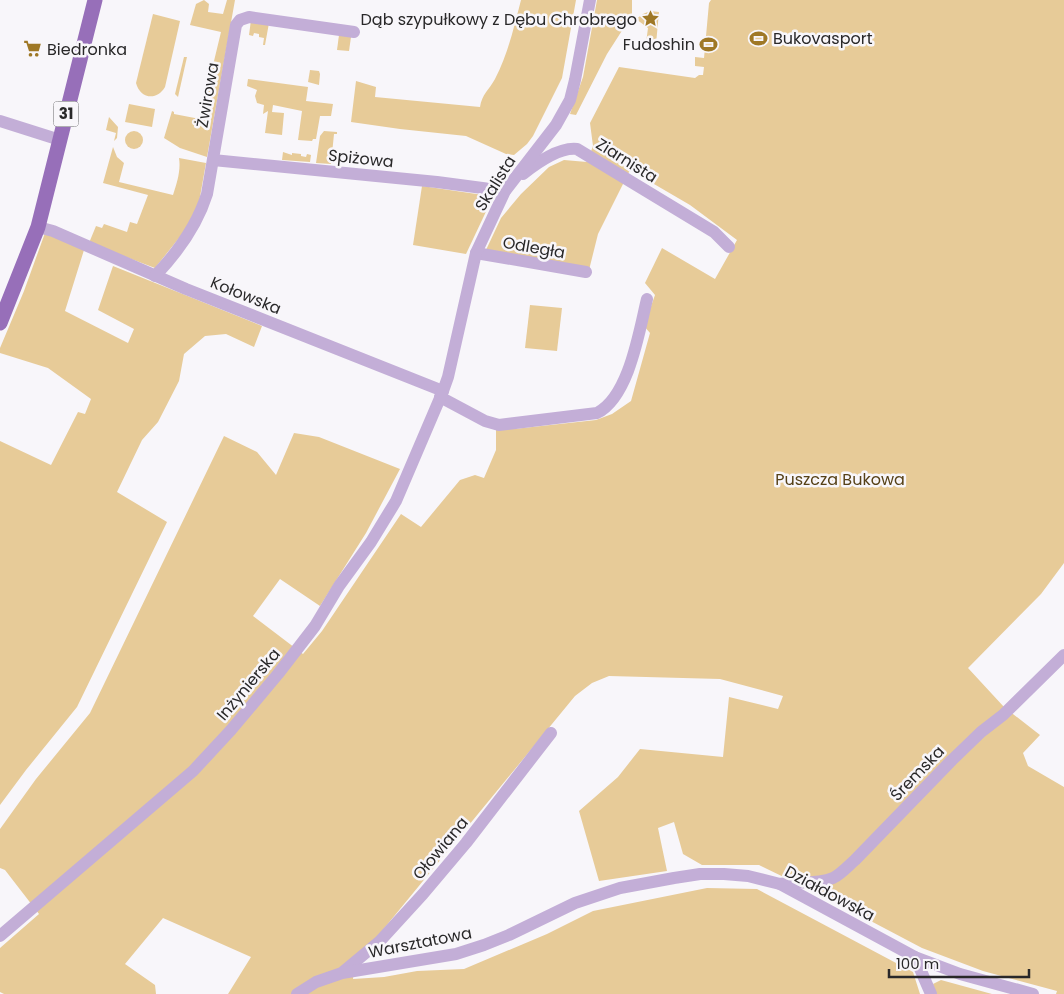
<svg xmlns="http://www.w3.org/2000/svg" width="1064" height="994" viewBox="0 0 1064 994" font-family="Poppins,sans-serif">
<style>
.green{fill:#e7cb98}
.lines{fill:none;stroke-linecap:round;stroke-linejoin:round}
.minor{stroke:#c3aed7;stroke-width:12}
.major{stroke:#976fb9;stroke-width:15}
.labels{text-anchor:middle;stroke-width:5;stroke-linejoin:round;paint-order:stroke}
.shield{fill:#f8f6fa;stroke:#676668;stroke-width:1}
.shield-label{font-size:15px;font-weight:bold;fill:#292829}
.poi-label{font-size:16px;fill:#292829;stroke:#f8f6fa;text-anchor:end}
.street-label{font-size:16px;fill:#292829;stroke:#f8f6fa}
.park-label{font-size:16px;fill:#564117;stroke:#f8f6fa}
</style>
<rect width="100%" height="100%" fill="#f8f6fa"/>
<!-- green -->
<g class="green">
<polygon points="204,0 209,4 208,12 223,14 227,0 235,0 207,157 180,148 164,138 172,111 174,112 174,114 200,119 221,32 190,25 196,4"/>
<path d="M 521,0 L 576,0 L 562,78 L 533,136 L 527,144 L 514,155 L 506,154 L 466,136 L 400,129 L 351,122 L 356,81 L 376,87 L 375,97 L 480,107 C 482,94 489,90 495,79 C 508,54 514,27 521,0 Z"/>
<polygon points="597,0 632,0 632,15 607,54 576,115 570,114 583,77"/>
<polygon points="711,0 1064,0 1064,563 1041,594 968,668 1004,707 1040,735 1023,753 1028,766 1064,787 1064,994 1056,994 1057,991 983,971 922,948 829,899 759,865 702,865 683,854 674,822 658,828 667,871 599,881 579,811 618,777 640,749 723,757 729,697 778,709 783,696 720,679 609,676 592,683 575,696 377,937 355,959 353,979 384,977 417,971 464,969 547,934 593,911 707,888 757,889 913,972 920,994 228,994 251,957 163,918 125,964 155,985 156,994 4,994 0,992 0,948 39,914 5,870 0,868 0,829 36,779 90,713 224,436 257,452 276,475 294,433 319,437 400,469 366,533 320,606 280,579 253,616 303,654 322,631 401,514 421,527 460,480 475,475 484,478 496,450 496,428 514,429 596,420 612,414 631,401 650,333 644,326 655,295 645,283 662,248 715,279 737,240 690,205 630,170 598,234 589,270 486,250 501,218 521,194 549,167 564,160 587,162 593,146 590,123 619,67 695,78 699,75 703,75 704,67 695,66 695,57 704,58 709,3"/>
<polygon points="650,11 659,12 656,44 646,43 648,28 636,19 643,14"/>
<path d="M 153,14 L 180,21 L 165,87 C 157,101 140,99 136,83 Z"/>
<polygon points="251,20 269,23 265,45 263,45 264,38 259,37 259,34 254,33 253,36 249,35"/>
<polygon points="339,35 351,37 349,51 337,50"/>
<polygon points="184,57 187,57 178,97 175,94"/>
<polygon points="310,70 319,71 320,74 319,85 308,82"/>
<polygon points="248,79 308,87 306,101 333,104 331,116 320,116 316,139 313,139 312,141 298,140 302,111 273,105 272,112 284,113 282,135 265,133 268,111 263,114 264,105 257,103 255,96 257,90 247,86"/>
<polygon points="129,104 155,109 152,127 125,122"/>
<polygon points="109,117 118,127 117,138 114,141 116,133 106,130"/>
<polygon points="324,131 337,132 337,134 334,134 331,164 316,163 320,136"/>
<circle cx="134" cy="140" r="9"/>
<path d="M 113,147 L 117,157 L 124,163 L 119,182 L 173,195 C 177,183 181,170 179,158 L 206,163 L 198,208 L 191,223 L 155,268 L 89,243 L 96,226 L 102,228 L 104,224 L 127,232 L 130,222 L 137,224 L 148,195 L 103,183 Z"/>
<polygon points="283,152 292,155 292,153 301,154 301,156 306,157 307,154 311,155 310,162 282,160"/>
<polygon points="422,186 490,196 491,201 466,254 413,245"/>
<polygon points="45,233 84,250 65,311 128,343 134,329 98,310 113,266 262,326 254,347 226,334 205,336 184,354 179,381 158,422 142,440 117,492 167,522 77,707 26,770 0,805 0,441 51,465 78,412 85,414 91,399 48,368 0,353 0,348 24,291"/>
<polygon points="530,305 562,308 557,351 525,348"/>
<polygon points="941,980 992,994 936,994 933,984"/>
</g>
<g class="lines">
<!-- minor -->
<g class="minor">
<polyline points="0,121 60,140"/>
<polyline points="213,160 437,182 505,191"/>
<path d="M 523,174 C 537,163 559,147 577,149 L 714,232 L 729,247"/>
<polyline points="38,227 53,231 186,289 443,391"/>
<polyline points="476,253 586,272"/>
<path d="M 155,276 C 178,252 197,226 207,194 L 236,25 L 240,20 L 249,17 L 354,32"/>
<path d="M 440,397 L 485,421 L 499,425 L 597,413 C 629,397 639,332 647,299"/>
<path d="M 780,884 C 797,881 816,885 833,878 C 841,874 848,866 855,860 L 952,760 L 981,732 L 1003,715 L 1064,655"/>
<polyline points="0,936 193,771 231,730 278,674 315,626 339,586 371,542 396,501 443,391 448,377 476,253 505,191 556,125 570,100 575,80 590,0"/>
<polyline points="915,957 931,994"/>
<polyline points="344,971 380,941 423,894 466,843 551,733"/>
<polyline points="297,994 316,982 342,973 456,954 484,945 509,935 575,903 620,888 674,878 700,874 724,874 748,876 780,884 915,957 960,974 1033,994"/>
</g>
<!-- major -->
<polyline class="major" points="0,323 38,227 95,0"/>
</g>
<!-- icons -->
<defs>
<symbol id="sight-bare" viewBox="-9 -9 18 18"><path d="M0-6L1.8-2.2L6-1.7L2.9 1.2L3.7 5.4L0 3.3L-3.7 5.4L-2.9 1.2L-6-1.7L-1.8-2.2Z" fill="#9f7826" stroke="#f8f6fa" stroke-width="2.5" paint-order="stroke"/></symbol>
<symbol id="stadium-bare" viewBox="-9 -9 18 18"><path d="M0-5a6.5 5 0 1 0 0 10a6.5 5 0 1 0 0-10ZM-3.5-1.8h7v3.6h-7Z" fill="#9f7826" stroke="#f8f6fa" stroke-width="2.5" paint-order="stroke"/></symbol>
<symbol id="supermarket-bare" viewBox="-9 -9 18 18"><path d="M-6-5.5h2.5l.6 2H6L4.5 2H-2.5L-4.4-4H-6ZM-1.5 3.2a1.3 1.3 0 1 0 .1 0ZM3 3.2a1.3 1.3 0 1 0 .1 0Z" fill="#9f7826" stroke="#f8f6fa" stroke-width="2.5" paint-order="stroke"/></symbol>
</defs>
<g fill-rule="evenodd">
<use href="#sight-bare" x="638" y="6" width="25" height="25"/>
<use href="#stadium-bare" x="746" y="26" width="25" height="25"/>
<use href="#stadium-bare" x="696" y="32" width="25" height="25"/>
<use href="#supermarket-bare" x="20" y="36" width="25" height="25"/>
</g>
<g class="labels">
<!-- shield labels -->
<rect class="shield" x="53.5" y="101.5" width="25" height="25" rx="4"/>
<g class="shield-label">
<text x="66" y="119">31</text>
</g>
<!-- poi labels -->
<g class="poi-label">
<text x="637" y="25">Dąb szypułkowy z Dębu Chrobrego</text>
<text x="773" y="44" text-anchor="start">Bukovasport</text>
<text x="695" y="50">Fudoshin</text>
<text x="47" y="55" text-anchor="start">Biedronka</text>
</g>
<!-- street labels -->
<g class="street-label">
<text transform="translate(207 95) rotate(-80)" y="6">Żwirowa</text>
<text transform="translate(361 158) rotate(6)" y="6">Spiżowa</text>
<text transform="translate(627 160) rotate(32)" y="6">Ziarnista</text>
<text transform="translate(495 183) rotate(-58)" y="6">Skalista</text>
<text transform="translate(534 247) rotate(10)" y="6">Odległa</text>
<text transform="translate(246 295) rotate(22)" y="6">Kołowska</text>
<text transform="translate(248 684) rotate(-50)" y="6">Inżynierska</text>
<text transform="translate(917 773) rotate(-46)" y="6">Śremska</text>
<text transform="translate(440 848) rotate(-50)" y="6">Ołowiana</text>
<text transform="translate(830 893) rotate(28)" y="6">Działdowska</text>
<text transform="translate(420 942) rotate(-11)" y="6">Warsztatowa</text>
</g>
<!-- park labels -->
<g class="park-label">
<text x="840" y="485">Puszcza Bukowa</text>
</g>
</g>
<!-- scale -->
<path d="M889 969v8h140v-8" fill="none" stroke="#292829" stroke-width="2.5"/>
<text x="896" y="969" font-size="15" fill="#292829" stroke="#f8f6fa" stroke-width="4" paint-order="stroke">100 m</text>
</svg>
